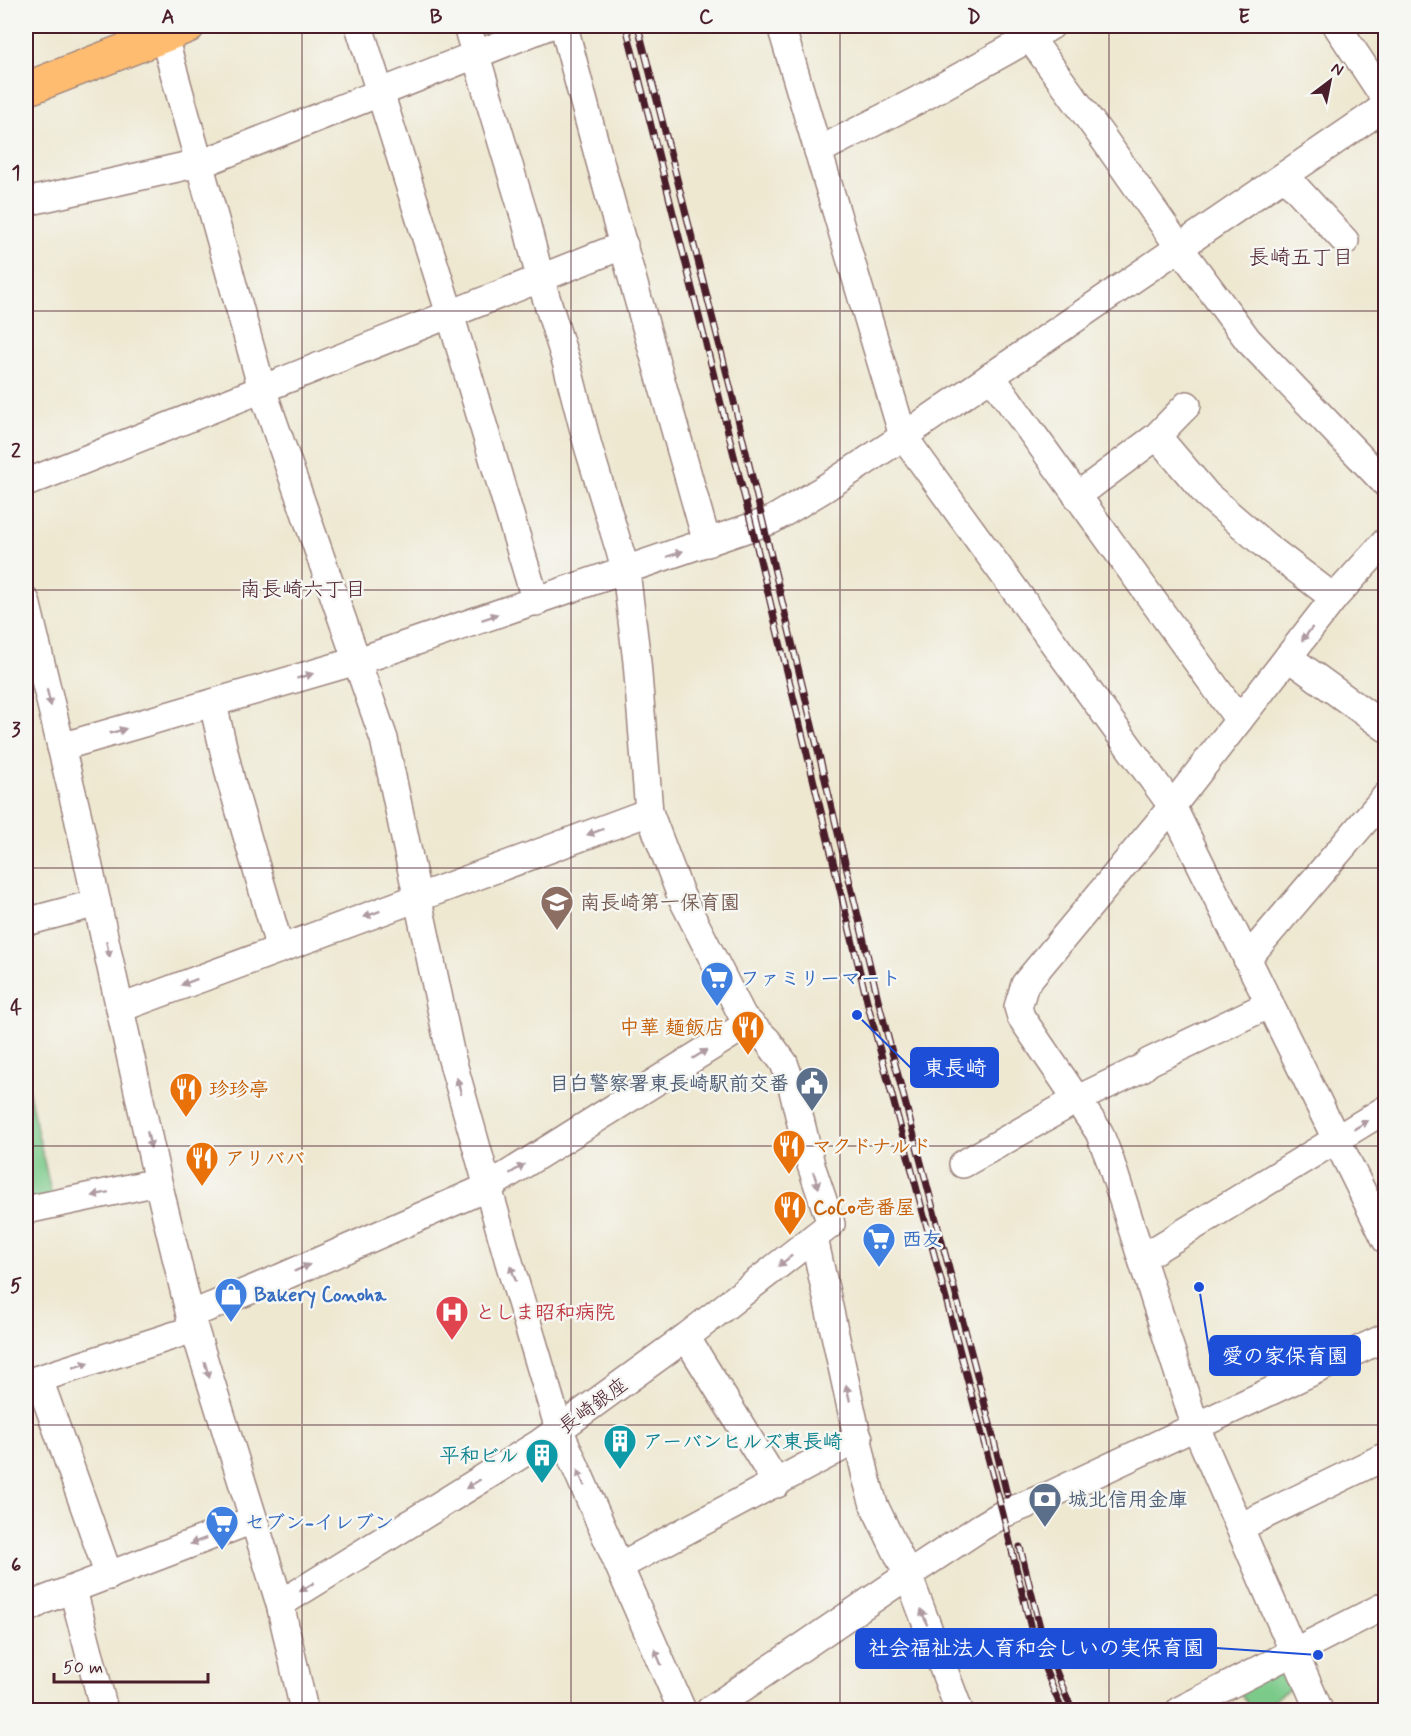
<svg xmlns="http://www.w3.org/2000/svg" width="1411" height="1736" viewBox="0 0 1411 1736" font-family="Mynerve,'Klee One',sans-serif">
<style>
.green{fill:#7bca8a;stroke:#62745a;stroke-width:1.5}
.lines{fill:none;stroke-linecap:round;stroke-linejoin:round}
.minor-casing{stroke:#9c847e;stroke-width:30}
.major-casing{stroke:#9c847e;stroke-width:36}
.minor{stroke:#fff;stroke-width:27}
.major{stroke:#febc70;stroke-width:33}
.rail-casing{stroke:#4a1f2b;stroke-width:7}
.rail{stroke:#f6f6f2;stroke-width:4.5;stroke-dasharray:14;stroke-linecap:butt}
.oneway{fill:#ae9aa0}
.grid{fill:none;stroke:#4a1f2b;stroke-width:1.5;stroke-opacity:0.55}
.labels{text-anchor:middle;stroke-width:5;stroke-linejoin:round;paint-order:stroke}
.education-label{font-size:20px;font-weight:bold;fill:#785e54;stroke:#f6f6f2;text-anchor:start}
.shop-label{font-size:20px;font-weight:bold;fill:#366cbe;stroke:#f6f6f2;text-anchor:start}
.food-label{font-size:20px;font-weight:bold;fill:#c56008;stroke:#f6f6f2;text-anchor:start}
.service-label{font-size:20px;font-weight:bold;fill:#4e5e75;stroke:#f6f6f2;text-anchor:end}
.health-label{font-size:20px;font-weight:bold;fill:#be3a42;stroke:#f6f6f2;text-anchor:start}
.street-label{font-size:20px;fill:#4a1f2b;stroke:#f6f6f2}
.culture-label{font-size:20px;font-weight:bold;fill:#0d838f;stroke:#f6f6f2;text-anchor:start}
.neighbourhood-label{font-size:21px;fill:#4a1f2b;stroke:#f6f6f2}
.leader{fill:none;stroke:#1d4ed8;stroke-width:2}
.callout-dot{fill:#1d4ed8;stroke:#f6f6f2;stroke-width:2}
.callout{fill:#1d4ed8;stroke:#1d4ed8;stroke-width:2}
.callout-label{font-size:21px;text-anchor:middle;font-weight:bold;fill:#fff}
.neatline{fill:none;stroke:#4a1f2b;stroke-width:2}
.grid-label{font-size:20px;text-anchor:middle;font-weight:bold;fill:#4a1f2b}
</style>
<rect width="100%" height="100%" fill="#f6f6f2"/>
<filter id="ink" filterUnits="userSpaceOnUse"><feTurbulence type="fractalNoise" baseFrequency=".0167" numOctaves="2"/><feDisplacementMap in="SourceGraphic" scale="12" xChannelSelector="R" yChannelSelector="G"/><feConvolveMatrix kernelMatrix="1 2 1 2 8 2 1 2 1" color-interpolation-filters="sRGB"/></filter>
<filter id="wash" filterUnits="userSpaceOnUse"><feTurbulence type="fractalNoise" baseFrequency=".008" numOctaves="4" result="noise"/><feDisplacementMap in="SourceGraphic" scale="24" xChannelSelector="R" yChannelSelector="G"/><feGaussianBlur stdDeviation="1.35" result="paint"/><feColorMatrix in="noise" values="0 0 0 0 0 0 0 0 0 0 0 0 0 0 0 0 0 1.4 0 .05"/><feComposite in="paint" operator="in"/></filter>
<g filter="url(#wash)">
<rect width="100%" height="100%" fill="#eee8d1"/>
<!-- green -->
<g class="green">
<polygon points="26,1080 52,1197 26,1202"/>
<polygon points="1288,1660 1301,1682 1274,1699 1277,1706 1270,1710 1251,1710 1238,1689"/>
</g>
</g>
<g filter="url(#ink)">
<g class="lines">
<defs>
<g id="minor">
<polyline points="161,26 262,389 384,739 451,1056 509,1262 559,1429 682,1710"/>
<polyline points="359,26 450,314 536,602"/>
<path d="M 564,26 C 608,199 659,371 707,543"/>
<polyline points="781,26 903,436 1172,806 1386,1240"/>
<polyline points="1337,26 1386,100"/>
<polyline points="1030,38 1103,138 1179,247 1248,340 1386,484"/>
<polyline points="818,151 918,100 1051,26"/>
<polyline points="1285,176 1345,241"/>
<polyline points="26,202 208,161 548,26"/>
<polyline points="991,376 1239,720"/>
<polyline points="1157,436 1207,495 1266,546 1334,598"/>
<polyline points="26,483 624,245"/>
<polyline points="1077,496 1157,436 1187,405"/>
<polyline points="26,601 78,817 158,1182 190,1315 280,1604 304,1710"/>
<polyline points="1288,657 1386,728"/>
<polyline points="213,704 231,781 280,949"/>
<polyline points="61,747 370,657 772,520 822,490 895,442 1386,106"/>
<polyline points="26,922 97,903"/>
<polyline points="1247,959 1386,796"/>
<polyline points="121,1008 649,812"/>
<polyline points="963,1164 1078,1099 1142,1068 1149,1062 1270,1004"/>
<polyline points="26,1210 158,1182"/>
<polyline points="814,1238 866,1477 874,1505 908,1575 959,1710"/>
<polyline points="1142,1258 1386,1109"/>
<polyline points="190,1315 280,1278 488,1187 749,1023"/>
<polyline points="686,1337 777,1484"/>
<polyline points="39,1379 109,1576"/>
<polyline points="26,1383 194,1329"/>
<polyline points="1240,1527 1386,1456"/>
<polyline points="620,1566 859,1438"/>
<polyline points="73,1590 104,1710"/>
<polyline points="280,1604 540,1443 686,1337 831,1224 811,1165 792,1086 784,1063 767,1040 743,1017 681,896 649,812 637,662 626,571 588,446 567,365 540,278 526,222 467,26"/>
<polyline points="26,1610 44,1600 253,1520"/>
<polyline points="710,1710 908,1575 981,1527 1003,1514 1050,1495 1386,1337"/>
<polyline points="1180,1710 1386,1605"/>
<polyline points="1319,1710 1195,1425 1110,1160 1099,1132 1021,1017 1018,1007 1025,984 1166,814 1334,598 1386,541"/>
</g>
<polyline id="major" points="26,89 188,26"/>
</defs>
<!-- minor casing -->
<use href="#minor" class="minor-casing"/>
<!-- major casing -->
<use href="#major" class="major-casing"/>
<!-- minor -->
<use href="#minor" class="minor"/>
<!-- major -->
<use href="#major" class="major"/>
<defs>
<g id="rail">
<polyline points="626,26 752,527 868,1005 1003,1514 1035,1645 1062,1710"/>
<polyline points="638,26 733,398 879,1003 991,1428 1007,1495"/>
<polyline points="1020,1547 1043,1639 1072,1710"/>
</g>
</defs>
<!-- rail casing -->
<use href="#rail" class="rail-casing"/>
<!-- rail -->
<use href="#rail" class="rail"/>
</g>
<!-- one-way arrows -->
<defs><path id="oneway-solid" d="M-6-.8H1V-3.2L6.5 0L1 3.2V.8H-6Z" transform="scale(1.5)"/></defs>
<g class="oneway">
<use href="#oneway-solid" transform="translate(675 554) rotate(-19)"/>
<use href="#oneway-solid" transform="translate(490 617) rotate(-19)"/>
<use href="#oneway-solid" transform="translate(1307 634) rotate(128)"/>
<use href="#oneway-solid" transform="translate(305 676) rotate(-17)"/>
<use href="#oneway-solid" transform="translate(49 698) rotate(76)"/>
<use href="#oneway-solid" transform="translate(118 731) rotate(-16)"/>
<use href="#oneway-solid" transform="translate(595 832) rotate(160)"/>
<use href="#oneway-solid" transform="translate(372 914) rotate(159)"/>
<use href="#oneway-solid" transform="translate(108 949) rotate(77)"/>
<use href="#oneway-solid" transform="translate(189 982) rotate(159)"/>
<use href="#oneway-solid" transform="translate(700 1054) rotate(-32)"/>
<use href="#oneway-solid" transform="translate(459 1086) rotate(-105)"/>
<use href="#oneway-solid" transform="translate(1361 1125) rotate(-31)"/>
<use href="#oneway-solid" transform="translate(149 1140) rotate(78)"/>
<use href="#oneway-solid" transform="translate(517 1169) rotate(-32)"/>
<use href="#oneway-solid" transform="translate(816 1180) rotate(72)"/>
<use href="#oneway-solid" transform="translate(100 1194) rotate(168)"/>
<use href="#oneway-solid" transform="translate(785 1261) rotate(142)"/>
<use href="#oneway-solid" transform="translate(302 1268) rotate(-24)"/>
<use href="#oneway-solid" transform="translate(513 1273) rotate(-109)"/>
<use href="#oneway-solid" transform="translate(81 1365) rotate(-18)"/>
<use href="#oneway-solid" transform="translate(207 1370) rotate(73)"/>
<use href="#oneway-solid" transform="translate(848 1393) rotate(-103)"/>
<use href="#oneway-solid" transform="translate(581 1478) rotate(-114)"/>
<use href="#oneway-solid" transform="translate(473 1484) rotate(148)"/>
<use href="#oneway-solid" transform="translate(198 1541) rotate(159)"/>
<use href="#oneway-solid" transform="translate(307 1587) rotate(148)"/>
<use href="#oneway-solid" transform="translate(924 1617) rotate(-111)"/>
<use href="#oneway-solid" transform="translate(658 1657) rotate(-113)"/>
</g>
</g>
<!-- grid -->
<path class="grid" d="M 302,26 L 302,1710M 571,26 L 571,1710M 840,26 L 840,1710M 1109,26 L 1109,1710M 26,311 L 1386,311M 26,590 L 1386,590M 26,868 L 1386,868M 26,1146 L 1386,1146M 26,1425 L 1386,1425"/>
<!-- icons -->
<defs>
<symbol id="school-pin" viewBox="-11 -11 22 30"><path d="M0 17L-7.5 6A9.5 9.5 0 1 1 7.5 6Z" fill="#8d6e63" stroke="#f6f6f2"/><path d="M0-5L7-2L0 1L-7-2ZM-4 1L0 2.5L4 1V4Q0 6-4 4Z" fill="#fff"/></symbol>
<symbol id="supermarket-pin" viewBox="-11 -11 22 30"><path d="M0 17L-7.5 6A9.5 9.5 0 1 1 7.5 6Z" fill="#3f7fe0" stroke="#f6f6f2"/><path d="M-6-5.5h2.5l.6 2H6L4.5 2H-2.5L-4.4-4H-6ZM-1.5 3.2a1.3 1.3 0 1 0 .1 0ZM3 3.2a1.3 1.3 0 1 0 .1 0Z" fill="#fff"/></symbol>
<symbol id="restaurant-pin" viewBox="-11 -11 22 30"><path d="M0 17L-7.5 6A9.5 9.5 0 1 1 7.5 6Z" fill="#e8710a" stroke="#f6f6f2"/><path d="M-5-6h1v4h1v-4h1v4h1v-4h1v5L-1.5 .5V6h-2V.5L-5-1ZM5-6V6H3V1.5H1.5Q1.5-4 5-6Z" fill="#fff"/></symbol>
<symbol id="civic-pin" viewBox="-11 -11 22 30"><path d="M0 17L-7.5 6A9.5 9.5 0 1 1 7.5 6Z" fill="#5c6f8a" stroke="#f6f6f2"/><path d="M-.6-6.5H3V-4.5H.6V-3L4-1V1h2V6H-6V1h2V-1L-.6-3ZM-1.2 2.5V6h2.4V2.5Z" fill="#fff"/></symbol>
<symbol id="shop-pin" viewBox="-11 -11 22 30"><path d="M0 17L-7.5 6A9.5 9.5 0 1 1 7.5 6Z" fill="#3f7fe0" stroke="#f6f6f2"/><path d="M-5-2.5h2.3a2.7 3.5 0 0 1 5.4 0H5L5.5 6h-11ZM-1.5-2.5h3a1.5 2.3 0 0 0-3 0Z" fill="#fff"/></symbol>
<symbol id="hospital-pin" viewBox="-11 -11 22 30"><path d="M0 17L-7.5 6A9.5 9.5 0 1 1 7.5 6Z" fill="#e0444e" stroke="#f6f6f2"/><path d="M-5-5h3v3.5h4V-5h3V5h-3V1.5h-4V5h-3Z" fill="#fff"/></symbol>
<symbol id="building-pin" viewBox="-11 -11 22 30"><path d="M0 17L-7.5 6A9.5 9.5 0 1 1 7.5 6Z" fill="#0f9aa8" stroke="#f6f6f2"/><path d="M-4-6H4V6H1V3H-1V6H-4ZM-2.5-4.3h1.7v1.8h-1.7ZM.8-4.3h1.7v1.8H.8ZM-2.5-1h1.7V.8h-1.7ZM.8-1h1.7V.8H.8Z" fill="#fff"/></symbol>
<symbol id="bank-pin" viewBox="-11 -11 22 30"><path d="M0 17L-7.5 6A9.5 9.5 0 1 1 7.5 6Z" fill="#5c6f8a" stroke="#f6f6f2"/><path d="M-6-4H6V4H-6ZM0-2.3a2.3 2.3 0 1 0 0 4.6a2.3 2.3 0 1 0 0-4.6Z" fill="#fff"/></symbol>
</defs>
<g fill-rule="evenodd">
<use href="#school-pin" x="538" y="883" width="38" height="52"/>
<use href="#supermarket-pin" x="698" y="959" width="38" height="52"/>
<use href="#restaurant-pin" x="729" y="1008" width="38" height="52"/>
<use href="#civic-pin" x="793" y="1064" width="38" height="52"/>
<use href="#restaurant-pin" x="167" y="1070" width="38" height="52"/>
<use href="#restaurant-pin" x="770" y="1127" width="38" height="52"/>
<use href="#restaurant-pin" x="183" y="1139" width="38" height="52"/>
<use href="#restaurant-pin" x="771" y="1188" width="38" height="52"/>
<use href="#supermarket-pin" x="860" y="1220" width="38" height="52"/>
<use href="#shop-pin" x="212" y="1275" width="38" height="52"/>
<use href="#hospital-pin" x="433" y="1293" width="38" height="52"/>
<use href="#building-pin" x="601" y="1422" width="38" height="52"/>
<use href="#building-pin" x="523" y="1436" width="38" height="52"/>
<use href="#bank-pin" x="1026" y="1480" width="38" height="52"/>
<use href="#supermarket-pin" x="203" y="1503" width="38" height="52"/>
</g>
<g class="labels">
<!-- education labels -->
<g class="education-label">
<text x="580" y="909">南長崎第一保育園</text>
</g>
<!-- shop labels -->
<g class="shop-label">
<text x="740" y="985">ファミリーマート</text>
<text x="902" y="1246">西友</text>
<text x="254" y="1301">Bakery Conoha</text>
<text x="245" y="1529">セブン-イレブン</text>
</g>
<!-- food labels -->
<g class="food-label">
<text x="725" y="1034" text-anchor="end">中華 麺飯店</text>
<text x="209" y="1096">珍珍亭</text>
<text x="812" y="1153">マクドナルド</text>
<text x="225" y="1165">アリババ</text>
<text x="813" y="1214">CoCo壱番屋</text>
</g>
<!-- service labels -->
<g class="service-label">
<text x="789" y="1090">目白警察署東長崎駅前交番</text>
<text x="1068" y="1506" text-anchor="start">城北信用金庫</text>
</g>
<!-- health labels -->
<g class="health-label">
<text x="475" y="1319">としま昭和病院</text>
</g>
<!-- street labels -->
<g class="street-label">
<text transform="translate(593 1405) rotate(-36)" y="7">長崎銀座</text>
</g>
<!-- culture labels -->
<g class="culture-label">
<text x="643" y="1448">アーバンヒルズ東長崎</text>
<text x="519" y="1462" text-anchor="end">平和ビル</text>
</g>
<!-- neighbourhood labels -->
<g class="neighbourhood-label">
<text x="1301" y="264">長崎五丁目</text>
<text x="303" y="596">南長崎六丁目</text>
</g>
</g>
<!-- callouts -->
<path class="leader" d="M857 1015L911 1068M1199 1287L1210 1355M1318 1655L1216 1648"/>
<g class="callout-dot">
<circle cx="857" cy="1015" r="6"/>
<circle cx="1199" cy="1287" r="6"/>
<circle cx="1318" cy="1655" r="6"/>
</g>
<g class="callout">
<rect x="911" y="1048" width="87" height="39" rx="6"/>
<rect x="1210" y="1336" width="150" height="39" rx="6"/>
<rect x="856" y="1629" width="360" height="39" rx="6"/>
</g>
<g class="callout-label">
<text x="955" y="1075">東長崎</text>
<text x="1285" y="1363">愛の家保育園</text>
<text x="1036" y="1655">社会福祉法人育和会しいの実保育園</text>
</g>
<!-- margin -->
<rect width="1411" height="1736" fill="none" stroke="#f6f6f2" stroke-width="66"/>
<!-- north arrow -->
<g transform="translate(1330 81) rotate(32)" stroke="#f6f6f2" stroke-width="4.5" paint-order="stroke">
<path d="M0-4.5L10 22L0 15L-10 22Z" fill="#4a1f2b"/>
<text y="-9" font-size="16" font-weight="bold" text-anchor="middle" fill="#4a1f2b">N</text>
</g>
<!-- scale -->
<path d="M54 1673v9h154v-9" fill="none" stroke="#4a1f2b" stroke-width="3"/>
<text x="63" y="1673" font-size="18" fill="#4a1f2b" stroke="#f6f6f2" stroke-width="4.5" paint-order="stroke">50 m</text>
<rect x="33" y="33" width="1345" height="1670" class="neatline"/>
<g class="grid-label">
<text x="168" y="23">A</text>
<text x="436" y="23">B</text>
<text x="706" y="23">C</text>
<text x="974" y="23">D</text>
<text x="1244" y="23">E</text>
<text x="16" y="179">1</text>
<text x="16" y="457">2</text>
<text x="16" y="736">3</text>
<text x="16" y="1014">4</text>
<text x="16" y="1292">5</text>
<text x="16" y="1571">6</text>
</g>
</svg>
